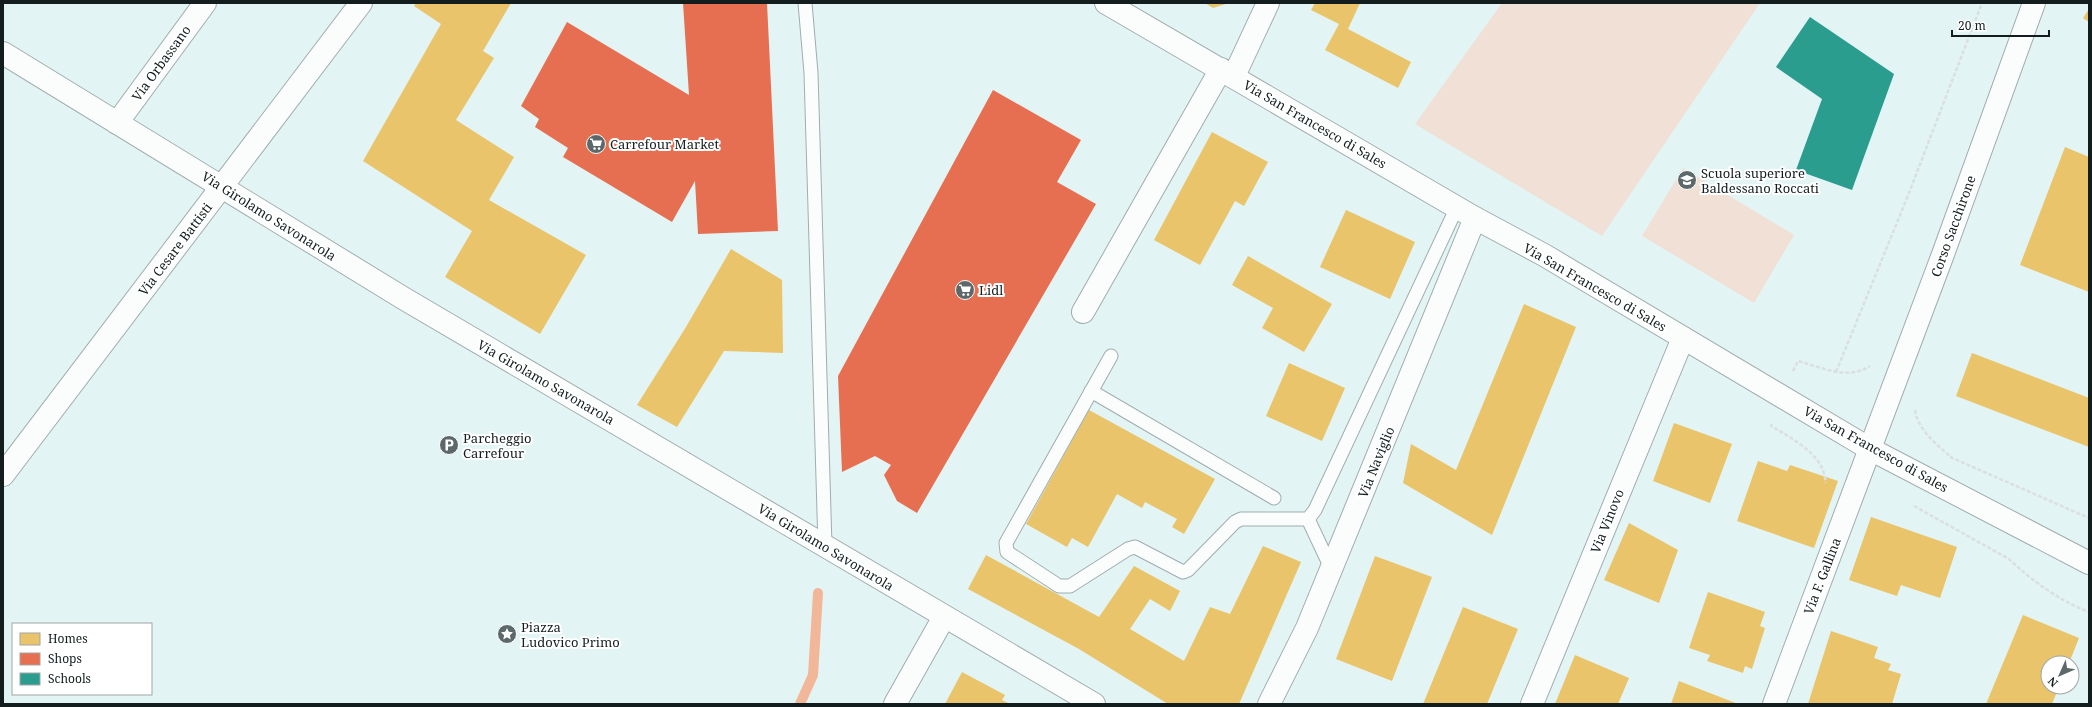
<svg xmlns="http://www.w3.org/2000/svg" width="2092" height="707" viewBox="0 0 2092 707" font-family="'Noto Serif',serif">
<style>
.green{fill:#f1e0d5}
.homes{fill:#e9c46a}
.shops{fill:#e76f51}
.schools{fill:#2a9d8f}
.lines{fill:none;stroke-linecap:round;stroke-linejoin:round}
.stream{stroke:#f2b799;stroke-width:10}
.lane-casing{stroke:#a0adad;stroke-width:15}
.street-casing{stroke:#a0adad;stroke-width:24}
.primary-casing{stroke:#a0adad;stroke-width:24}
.path{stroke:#dadfdf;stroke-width:2.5;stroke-dasharray:4 2;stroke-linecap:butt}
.lane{stroke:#fbfdfd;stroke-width:13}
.street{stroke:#fbfdfd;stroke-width:22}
.primary{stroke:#fbfdfd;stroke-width:22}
.labels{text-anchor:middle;stroke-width:4;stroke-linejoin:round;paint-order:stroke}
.street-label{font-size:13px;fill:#131d1e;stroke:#fff}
.poi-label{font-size:13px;fill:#131d1e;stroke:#fff;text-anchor:start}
</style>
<rect width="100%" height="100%" fill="#e3f4f4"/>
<!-- green -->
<g class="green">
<polygon points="1502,3 1760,3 1602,236 1415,124"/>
<polygon points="1683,168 1794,235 1754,303 1642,236"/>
</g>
<!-- homes -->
<g class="homes">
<polygon points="416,3 511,3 483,51 494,58 456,120 514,157 489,200 586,255 540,334 445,277 472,231 363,161 441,24 414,6"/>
<polygon points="1205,3 1229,3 1213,8"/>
<polygon points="1315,3 1360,3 1348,29 1411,62 1398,88 1325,50 1339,24 1311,10"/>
<polygon points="2089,9 2089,22 2083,18"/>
<polygon points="1212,132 1268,162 1244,206 1235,201 1200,265 1154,240"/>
<polygon points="2065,147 2089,157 2089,292 2020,265"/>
<polygon points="1346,210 1415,242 1390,299 1320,267"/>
<polygon points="731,249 782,280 783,353 724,351 677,427 637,405 686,327"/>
<polygon points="1248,256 1332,304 1304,352 1262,328 1273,308 1232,285"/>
<polygon points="1524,304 1576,327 1492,535 1403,483 1411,444 1456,470"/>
<polygon points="1972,353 2089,398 2089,447 1956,396"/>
<polygon points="1289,363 1345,388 1322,441 1266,416"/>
<polygon points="1089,410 1215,479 1184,534 1172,527 1177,519 1145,502 1142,508 1117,494 1088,547 1072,538 1067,547 1026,524"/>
<polygon points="1674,423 1732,444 1710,503 1653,481"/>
<polygon points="1758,461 1787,471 1790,465 1838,481 1814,548 1737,521"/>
<polygon points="1871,517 1957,547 1940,598 1901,585 1897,596 1849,580"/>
<polygon points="1629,523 1678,550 1659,603 1604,580"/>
<polygon points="1263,546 1301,562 1239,704 1168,704 1079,649 968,589 986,555 1099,617 1134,566 1180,591 1170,611 1150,599 1130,629 1184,661 1210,607 1230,614"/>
<polygon points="1375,556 1432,577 1392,681 1336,659"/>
<polygon points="1708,592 1765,612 1760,626 1765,628 1752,669 1745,666 1743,673 1707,661 1710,655 1689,648"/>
<polygon points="1463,607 1518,629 1487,704 1423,704"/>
<polygon points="2023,615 2079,638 2069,663 2048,663 2048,687 2059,687 2052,704 1986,704"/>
<polygon points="1831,631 1878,647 1874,658 1891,664 1888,670 1901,674 1892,704 1808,704"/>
<polygon points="1575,655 1629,678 1618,704 1555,704"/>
<polygon points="962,672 1005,695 1002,700 1010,704 945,704"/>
<polygon points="1679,681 1738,704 1671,704"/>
</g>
<!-- shops -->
<g class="shops">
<polygon points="683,3 767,3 778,231 698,234 695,181 672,222 563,157 568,148 535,127 539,119 521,106 567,22 689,95"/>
<polygon points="993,90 1081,140 1057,182 1096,204 917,513 897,501 884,475 891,465 875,456 842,472 838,376"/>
</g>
<!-- schools -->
<polygon class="schools" points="1810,17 1894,74 1852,190 1796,170 1822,99 1776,67"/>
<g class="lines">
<!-- stream -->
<polyline class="stream" points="800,704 813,675 818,593"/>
<defs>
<g id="lane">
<polyline points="805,3 811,73 825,546"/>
<polyline points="1111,356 1006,543 1007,552 1059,586 1070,586 1128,549 1135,547 1183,572 1188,570 1235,522 1241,519 1308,519 1315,510 1457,207"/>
<polyline points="1091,391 1274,498"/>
<polyline points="1308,519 1332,570"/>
</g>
<g id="street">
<polyline points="3,53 403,298 1094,704"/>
<polyline points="1234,76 1268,3"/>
<polyline points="117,123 205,3"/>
<polyline points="1083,312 1221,69"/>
<polyline points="3,475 361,3"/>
<polyline points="895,704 944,617"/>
<polyline points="1269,704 1307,628 1475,218"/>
<polyline points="1532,704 1683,338"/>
<polyline points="1774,704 1942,257 2034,3"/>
</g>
<polyline id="primary" points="1106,3 1475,218 1544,255 1870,449 2089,563"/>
</defs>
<!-- lane casing -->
<use href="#lane" class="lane-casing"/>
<!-- street casing -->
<use href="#street" class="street-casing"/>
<!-- primary casing -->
<use href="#primary" class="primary-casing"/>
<!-- path -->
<g class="path">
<path d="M 1793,371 L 1798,361 C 1821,367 1848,381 1870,366"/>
<polyline points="1836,372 1907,198 1982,3"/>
<path d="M 1915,410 C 1918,430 1937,445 1951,457"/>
<path d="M 1772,424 L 1771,426 C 1787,435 1815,451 1822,468 C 1824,472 1825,478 1826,483"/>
<polyline points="1950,457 2089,518"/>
<path d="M 1914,506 L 2009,559 C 2032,581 2060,601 2089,612"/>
</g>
<!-- lane -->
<use href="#lane" class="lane"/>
<!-- street -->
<use href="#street" class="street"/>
<!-- primary -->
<use href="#primary" class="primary"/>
</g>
<!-- icons -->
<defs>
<symbol id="supermarket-disc" viewBox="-11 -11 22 22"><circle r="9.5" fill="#5c6869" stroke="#fff"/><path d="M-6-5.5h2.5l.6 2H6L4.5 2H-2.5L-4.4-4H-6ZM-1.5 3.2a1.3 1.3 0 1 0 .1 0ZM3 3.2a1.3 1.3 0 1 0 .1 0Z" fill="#fff"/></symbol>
<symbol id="school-disc" viewBox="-11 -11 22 22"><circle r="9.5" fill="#5c6869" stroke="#fff"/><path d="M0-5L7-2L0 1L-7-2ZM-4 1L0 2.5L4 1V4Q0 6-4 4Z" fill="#fff"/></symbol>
<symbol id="parking-disc" viewBox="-11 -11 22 22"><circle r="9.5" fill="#5c6869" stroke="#fff"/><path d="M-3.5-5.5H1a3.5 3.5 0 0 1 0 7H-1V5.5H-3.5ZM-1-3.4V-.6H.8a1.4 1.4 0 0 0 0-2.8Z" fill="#fff"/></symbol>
<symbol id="sight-disc" viewBox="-11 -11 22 22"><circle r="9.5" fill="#5c6869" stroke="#fff"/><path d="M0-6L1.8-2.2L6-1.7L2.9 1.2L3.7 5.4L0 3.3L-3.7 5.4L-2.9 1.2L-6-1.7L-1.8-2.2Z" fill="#fff"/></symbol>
</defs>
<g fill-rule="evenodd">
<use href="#supermarket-disc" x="585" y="133" width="22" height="22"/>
<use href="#school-disc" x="1676" y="169" width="22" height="22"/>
<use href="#supermarket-disc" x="954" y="279" width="22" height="22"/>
<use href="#parking-disc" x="438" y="434" width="22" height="22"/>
<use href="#sight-disc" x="496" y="623" width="22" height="22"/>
</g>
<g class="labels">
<!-- street labels -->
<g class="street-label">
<text transform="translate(161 63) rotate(-54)" y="5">Via Orbassano</text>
<text transform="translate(1315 124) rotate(30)" y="5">Via San Francesco di Sales</text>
<text transform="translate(269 216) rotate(32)" y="5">Via Girolamo Savonarola</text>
<text transform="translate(1953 226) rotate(-70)" y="5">Corso Sacchirone</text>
<text transform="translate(175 249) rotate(-53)" y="5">Via Cesare Battisti</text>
<text transform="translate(1595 287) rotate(30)" y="5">Via San Francesco di Sales</text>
<text transform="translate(546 382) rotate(30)" y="5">Via Girolamo Savonarola</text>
<text transform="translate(1876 449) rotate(29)" y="5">Via San Francesco di Sales</text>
<text transform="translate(1376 462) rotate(-68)" y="5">Via Naviglio</text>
<text transform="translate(1607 521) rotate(-68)" y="5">Via Vinovo</text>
<text transform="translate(826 547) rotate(31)" y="5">Via Girolamo Savonarola</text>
<text transform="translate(1822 576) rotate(-69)" y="5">Via F. Gallina</text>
</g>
<!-- poi labels -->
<g class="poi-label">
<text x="610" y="149">Carrefour Market</text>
<text x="1701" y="178">Scuola superiore<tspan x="1701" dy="15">Baldessano Roccati</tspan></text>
<text x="979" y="295">Lidl</text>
<text x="463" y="443">Parcheggio<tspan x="463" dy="15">Carrefour</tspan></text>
<text x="521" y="632">Piazza<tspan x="521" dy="15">Ludovico Primo</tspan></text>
</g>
</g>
<!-- border -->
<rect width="2092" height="707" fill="none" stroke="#131d1e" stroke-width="8"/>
<!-- legend -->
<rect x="12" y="623" width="140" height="72" fill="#ffffff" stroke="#a1a5a5"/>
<rect x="20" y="633" width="20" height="12" fill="#e9c46a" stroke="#a1a5a5"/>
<text x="48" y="643" font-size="12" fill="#131d1e">Homes</text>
<rect x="20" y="653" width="20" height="12" fill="#e76f51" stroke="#a1a5a5"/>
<text x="48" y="663" font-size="12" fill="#131d1e">Shops</text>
<rect x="20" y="673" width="20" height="12" fill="#2a9d8f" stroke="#a1a5a5"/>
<text x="48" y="683" font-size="12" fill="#131d1e">Schools</text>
<!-- north arrow -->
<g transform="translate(2060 675) rotate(225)"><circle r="19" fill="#ffffff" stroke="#a1a5a5"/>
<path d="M0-3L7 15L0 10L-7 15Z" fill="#5c6869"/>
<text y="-6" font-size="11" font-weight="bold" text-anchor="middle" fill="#131d1e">N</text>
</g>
<!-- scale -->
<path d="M1952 30v6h97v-6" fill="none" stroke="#131d1e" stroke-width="2"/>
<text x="1958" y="30" font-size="12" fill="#131d1e" stroke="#ffffff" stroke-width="3" paint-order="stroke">20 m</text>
</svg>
